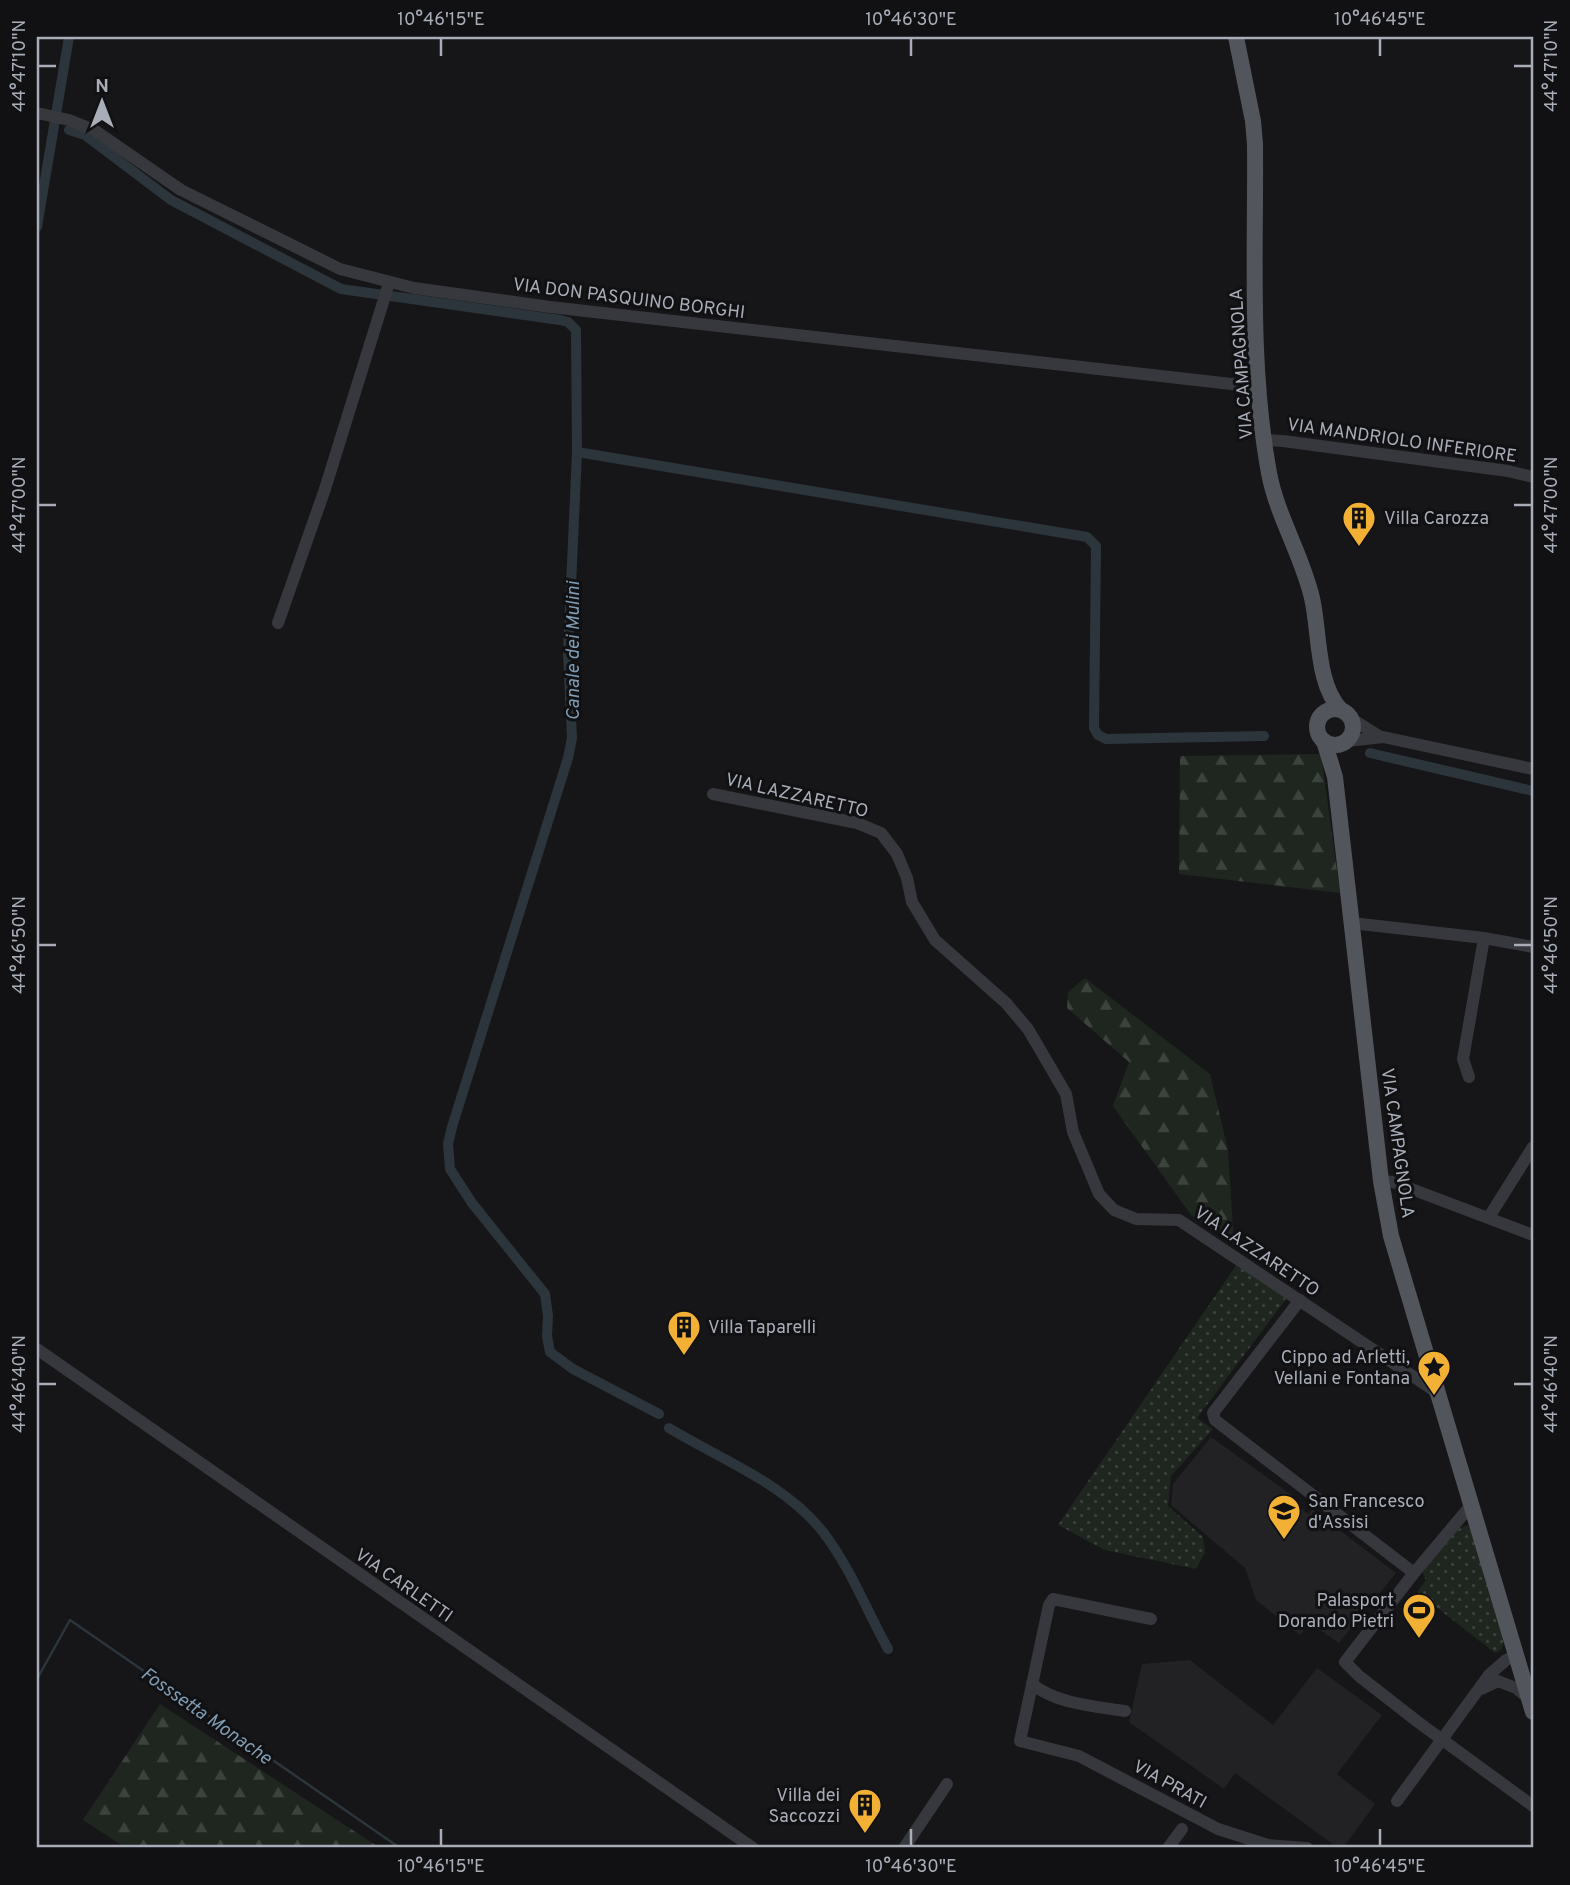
<svg xmlns="http://www.w3.org/2000/svg" width="1570" height="1885" viewBox="0 0 1570 1885" font-family="Overpass,sans-serif">
<style>
.built{fill:#222225}
.grass{fill:url(#grass-dots)}
.forest{fill:url(#forest-firs)}
.lines{fill:none;stroke-linecap:round;stroke-linejoin:round}
.stream{stroke:#2c353c;stroke-width:2.5}
.canal{stroke:#2c353c;stroke-width:10}
.minor{stroke:#37383d;stroke-width:12}
.major{stroke:#53555c;stroke-width:16}
.ticks{fill:none;stroke:#a8adb8;stroke-width:2.5}
.labels{text-anchor:middle;stroke-width:6;stroke-linejoin:round;paint-order:stroke}
.street-label{font-size:18px;fill:#a8adb8;stroke:#111113}
.poi-label{font-size:18px;fill:#a8adb8;stroke:#111113;text-anchor:start}
.water-label{font-size:19px;font-style:italic;fill:#7f9bb3;stroke:#111113}
.neatline{fill:none;stroke:#a8adb8;stroke-width:2.5}
.ticks-label{font-size:18px;text-anchor:middle;fill:#a8adb8}
</style>
<defs>
<pattern id="grass-dots" width="8" height="8" patternUnits="userSpaceOnUse" patternTransform="scale(1.75)"><rect width="8" height="8" fill="#1e261f"/><path d="M2 2h.1M6 6h.1" fill="none" stroke="#3c433d" stroke-width="1.8" stroke-linecap="round"/></pattern>
<pattern id="forest-firs" width="22" height="20" patternUnits="userSpaceOnUse" patternTransform="scale(1.75)"><rect width="22" height="20" fill="#1e261f"/><path d="M5 1l3.5 6h-7zM16 11l3.5 6h-7z" fill="#3c433d"/></pattern>
</defs>
<rect width="100%" height="100%" fill="#161618"/>
<!-- built -->
<g class="built">
<polygon points="1211,1437 1293,1496 1291,1500 1308,1514 1312,1509 1396,1573 1339,1643 1317,1628 1307,1627 1300,1635 1256,1600 1245,1568 1171,1505 1173,1484"/>
<polygon points="1190,1660 1273,1725 1317,1668 1382,1715 1337,1774 1375,1804 1343,1848 1338,1848 1235,1773 1224,1789 1129,1722 1142,1664"/>
</g>
<!-- grass -->
<g class="grass">
<polygon points="1237,1264 1286,1299 1197,1418 1213,1429 1171,1476 1168,1506 1203,1537 1205,1552 1196,1569 1105,1550 1058,1525"/>
<polygon points="1470,1524 1503,1630 1504,1642 1501,1650 1495,1653 1417,1592 1426,1580 1422,1571 1458,1529"/>
</g>
<!-- forest -->
<g class="forest">
<polygon points="1321,754 1340,893 1179,874 1180,756"/>
<polygon points="1085,978 1210,1074 1228,1150 1234,1244 1191,1215 1113,1106 1129,1062 1067,1008 1068,992"/>
<polygon points="160,1704 380,1848 126,1848 83,1820"/>
</g>
<g class="lines">
<!-- stream -->
<polyline class="stream" points="37,1679 70,1620 400,1848"/>
<!-- canal -->
<g class="canal">
<polyline points="69,130 85,135 171,200 341,289 560,320 568,322 576,330 577,452 568,653 572,738 568,758 452,1127 448,1144 450,1169 472,1203 545,1294 548,1316 547,1336 550,1352 573,1369 659,1414"/>
<polyline points="37,227 69,37"/>
<polyline points="577,452 1087,537 1096,546 1094,728 1098,735 1106,739 1264,736"/>
<polyline points="1370,753 1533,791"/>
<path d="M 669,1428 C 720,1459 786,1484 823,1532 C 850,1567 867,1611 888,1649"/>
</g>
<!-- minor -->
<g class="minor">
<polyline points="37,113 69,120 94,130 181,190 340,269 414,288 550,307 1258,387"/>
<polyline points="1265,440 1283,441 1508,471 1533,477"/>
<polyline points="278,623 325,489 389,283"/>
<polyline points="1352,719 1379,736"/>
<polyline points="1347,741 1383,737 1533,769"/>
<polyline points="713,794 857,823 881,833 897,854 907,878 912,902 935,940 1006,1003 1028,1029 1066,1094 1073,1132 1099,1194 1114,1210 1136,1219 1179,1220 1438,1393"/>
<polyline points="1352,923 1484,938 1533,947"/>
<polyline points="1469,1077 1463,1059 1484,938"/>
<polyline points="1381,1181 1393,1182 1533,1235"/>
<polyline points="1489,1217 1533,1147"/>
<polyline points="1300,1300 1213,1413 1215,1420 1414,1573"/>
<polyline points="37,1349 753,1848"/>
<polyline points="1472,1504 1414,1573 1345,1662 1359,1676 1418,1722 1533,1806"/>
<polyline points="1151,1619 1053,1599 1049,1605 1020,1741 1079,1756 1218,1829 1268,1845 1307,1848"/>
<path d="M 1032,1684 C 1057,1704 1093,1706 1125,1711"/>
<polyline points="1481,1689 1498,1681 1516,1688 1528,1698"/>
<polyline points="1397,1801 1489,1675 1506,1660 1516,1655"/>
<polyline points="904,1848 947,1784"/>
<polyline points="1168,1848 1182,1829"/>
</g>
<!-- major -->
<g class="major">
<path d="M 1236,37 L 1253,121 L 1255,144 C 1256,254 1249,364 1269,473 C 1277,516 1302,555 1312,598 C 1320,633 1316,684 1341,710"/>
<circle cx="1335" cy="727" r="18"/>
<polyline points="1324,741 1335,777 1381,1181 1391,1236 1533,1712"/>
</g>
</g>
<!-- ticks -->
<path class="ticks" d="M 441,38 L 441,56M 911,38 L 911,56M 1380,38 L 1380,56M 38,66 L 56,66M 1514,66 L 1532,66M 38,505 L 56,505M 1514,505 L 1532,505M 38,945 L 56,945M 1514,945 L 1532,945M 38,1384 L 56,1384M 1514,1384 L 1532,1384M 441,1829 L 441,1846M 911,1829 L 911,1846M 1380,1829 L 1380,1846"/>
<!-- icons -->
<defs>
<symbol id="building-pin" viewBox="-11 -11 22 30"><path d="M0 17L-7.5 6A9.5 9.5 0 1 1 7.5 6Z" fill="#f2b134" stroke="#111113"/><path d="M-4-6H4V6H1V3H-1V6H-4ZM-2.5-4.3h1.7v1.8h-1.7ZM.8-4.3h1.7v1.8H.8ZM-2.5-1h1.7V.8h-1.7ZM.8-1h1.7V.8H.8Z" fill="#111"/></symbol>
<symbol id="sight-pin" viewBox="-11 -11 22 30"><path d="M0 17L-7.5 6A9.5 9.5 0 1 1 7.5 6Z" fill="#f2b134" stroke="#111113"/><path d="M0-6L1.8-2.2L6-1.7L2.9 1.2L3.7 5.4L0 3.3L-3.7 5.4L-2.9 1.2L-6-1.7L-1.8-2.2Z" fill="#111"/></symbol>
<symbol id="school-pin" viewBox="-11 -11 22 30"><path d="M0 17L-7.5 6A9.5 9.5 0 1 1 7.5 6Z" fill="#f2b134" stroke="#111113"/><path d="M0-5L7-2L0 1L-7-2ZM-4 1L0 2.5L4 1V4Q0 6-4 4Z" fill="#111"/></symbol>
<symbol id="stadium-pin" viewBox="-11 -11 22 30"><path d="M0 17L-7.5 6A9.5 9.5 0 1 1 7.5 6Z" fill="#f2b134" stroke="#111113"/><path d="M0-5a6.5 5 0 1 0 0 10a6.5 5 0 1 0 0-10ZM-3.5-1.8h7v3.6h-7Z" fill="#111"/></symbol>
</defs>
<g fill-rule="evenodd">
<use href="#building-pin" x="1340" y="499" width="38" height="52"/>
<use href="#building-pin" x="665" y="1308" width="38" height="52"/>
<use href="#sight-pin" x="1415" y="1348" width="38" height="52"/>
<use href="#school-pin" x="1265" y="1492" width="38" height="52"/>
<use href="#stadium-pin" x="1400" y="1591" width="38" height="52"/>
<use href="#building-pin" x="846" y="1786" width="38" height="52"/>
</g>
<g class="labels">
<!-- street labels -->
<g class="street-label">
<text transform="translate(629 298) rotate(7)" y="6">VIA DON PASQUINO BORGHI</text>
<text transform="translate(1241 364) rotate(-94)" y="6">VIA CAMPAGNOLA</text>
<text transform="translate(1402 440) rotate(8)" y="6">VIA MANDRIOLO INFERIORE</text>
<text transform="translate(797 795) rotate(13)" y="6">VIA LAZZARETTO</text>
<text transform="translate(1398 1143) rotate(82)" y="6">VIA CAMPAGNOLA</text>
<text transform="translate(1257 1251) rotate(34)" y="6">VIA LAZZARETTO</text>
<text transform="translate(404 1585) rotate(35)" y="6">VIA CARLETTI</text>
<text transform="translate(1170 1784) rotate(29)" y="6">VIA PRATI</text>
</g>
<!-- poi labels -->
<g class="poi-label">
<text x="1384" y="524">Villa Carozza</text>
<text x="708" y="1333">Villa Taparelli</text>
<text x="1410" y="1363" text-anchor="end">Cippo ad Arletti,<tspan x="1410" dy="21">Vellani e Fontana</tspan></text>
<text x="1308" y="1507">San Francesco<tspan x="1308" dy="21">d'Assisi</tspan></text>
<text x="1394" y="1606" text-anchor="end">Palasport<tspan x="1394" dy="21">Dorando Pietri</tspan></text>
<text x="840" y="1801" text-anchor="end">Villa dei<tspan x="840" dy="21">Saccozzi</tspan></text>
</g>
<!-- water labels -->
<g class="water-label">
<text transform="translate(572 651) rotate(-90)" y="7">Canale dei Mulini</text>
<text transform="translate(207 1715) rotate(35)" y="7">Fosssetta Monache</text>
</g>
</g>
<!-- border -->
<rect width="1570" height="1885" fill="none" stroke="#111113" stroke-width="77"/>
<!-- north arrow -->
<g transform="translate(102 102)" stroke="#111113" stroke-width="5" paint-order="stroke">
<path d="M0-5L12 26L0 18L-12 26Z" fill="#a8adb8"/>
<text y="-10" font-size="19" font-weight="bold" text-anchor="middle" fill="#a8adb8">N</text>
</g>
<rect x="38" y="38" width="1494" height="1808" class="neatline"/>
<g class="ticks-label">
<text x="441" y="25">10°46'15"E</text>
<text x="911" y="25">10°46'30"E</text>
<text x="1380" y="25">10°46'45"E</text>
<text transform="translate(19 66) rotate(-90)" y="6">44°47'10"N</text>
<text transform="translate(1551 66) rotate(-90)" y="6">44°47'10"N</text>
<text transform="translate(19 505) rotate(-90)" y="6">44°47'00"N</text>
<text transform="translate(1551 505) rotate(-90)" y="6">44°47'00"N</text>
<text transform="translate(19 945) rotate(-90)" y="6">44°46'50"N</text>
<text transform="translate(1551 945) rotate(-90)" y="6">44°46'50"N</text>
<text transform="translate(19 1384) rotate(-90)" y="6">44°46'40"N</text>
<text transform="translate(1551 1384) rotate(-90)" y="6">44°46'40"N</text>
<text x="441" y="1872">10°46'15"E</text>
<text x="911" y="1872">10°46'30"E</text>
<text x="1380" y="1872">10°46'45"E</text>
</g>
</svg>
